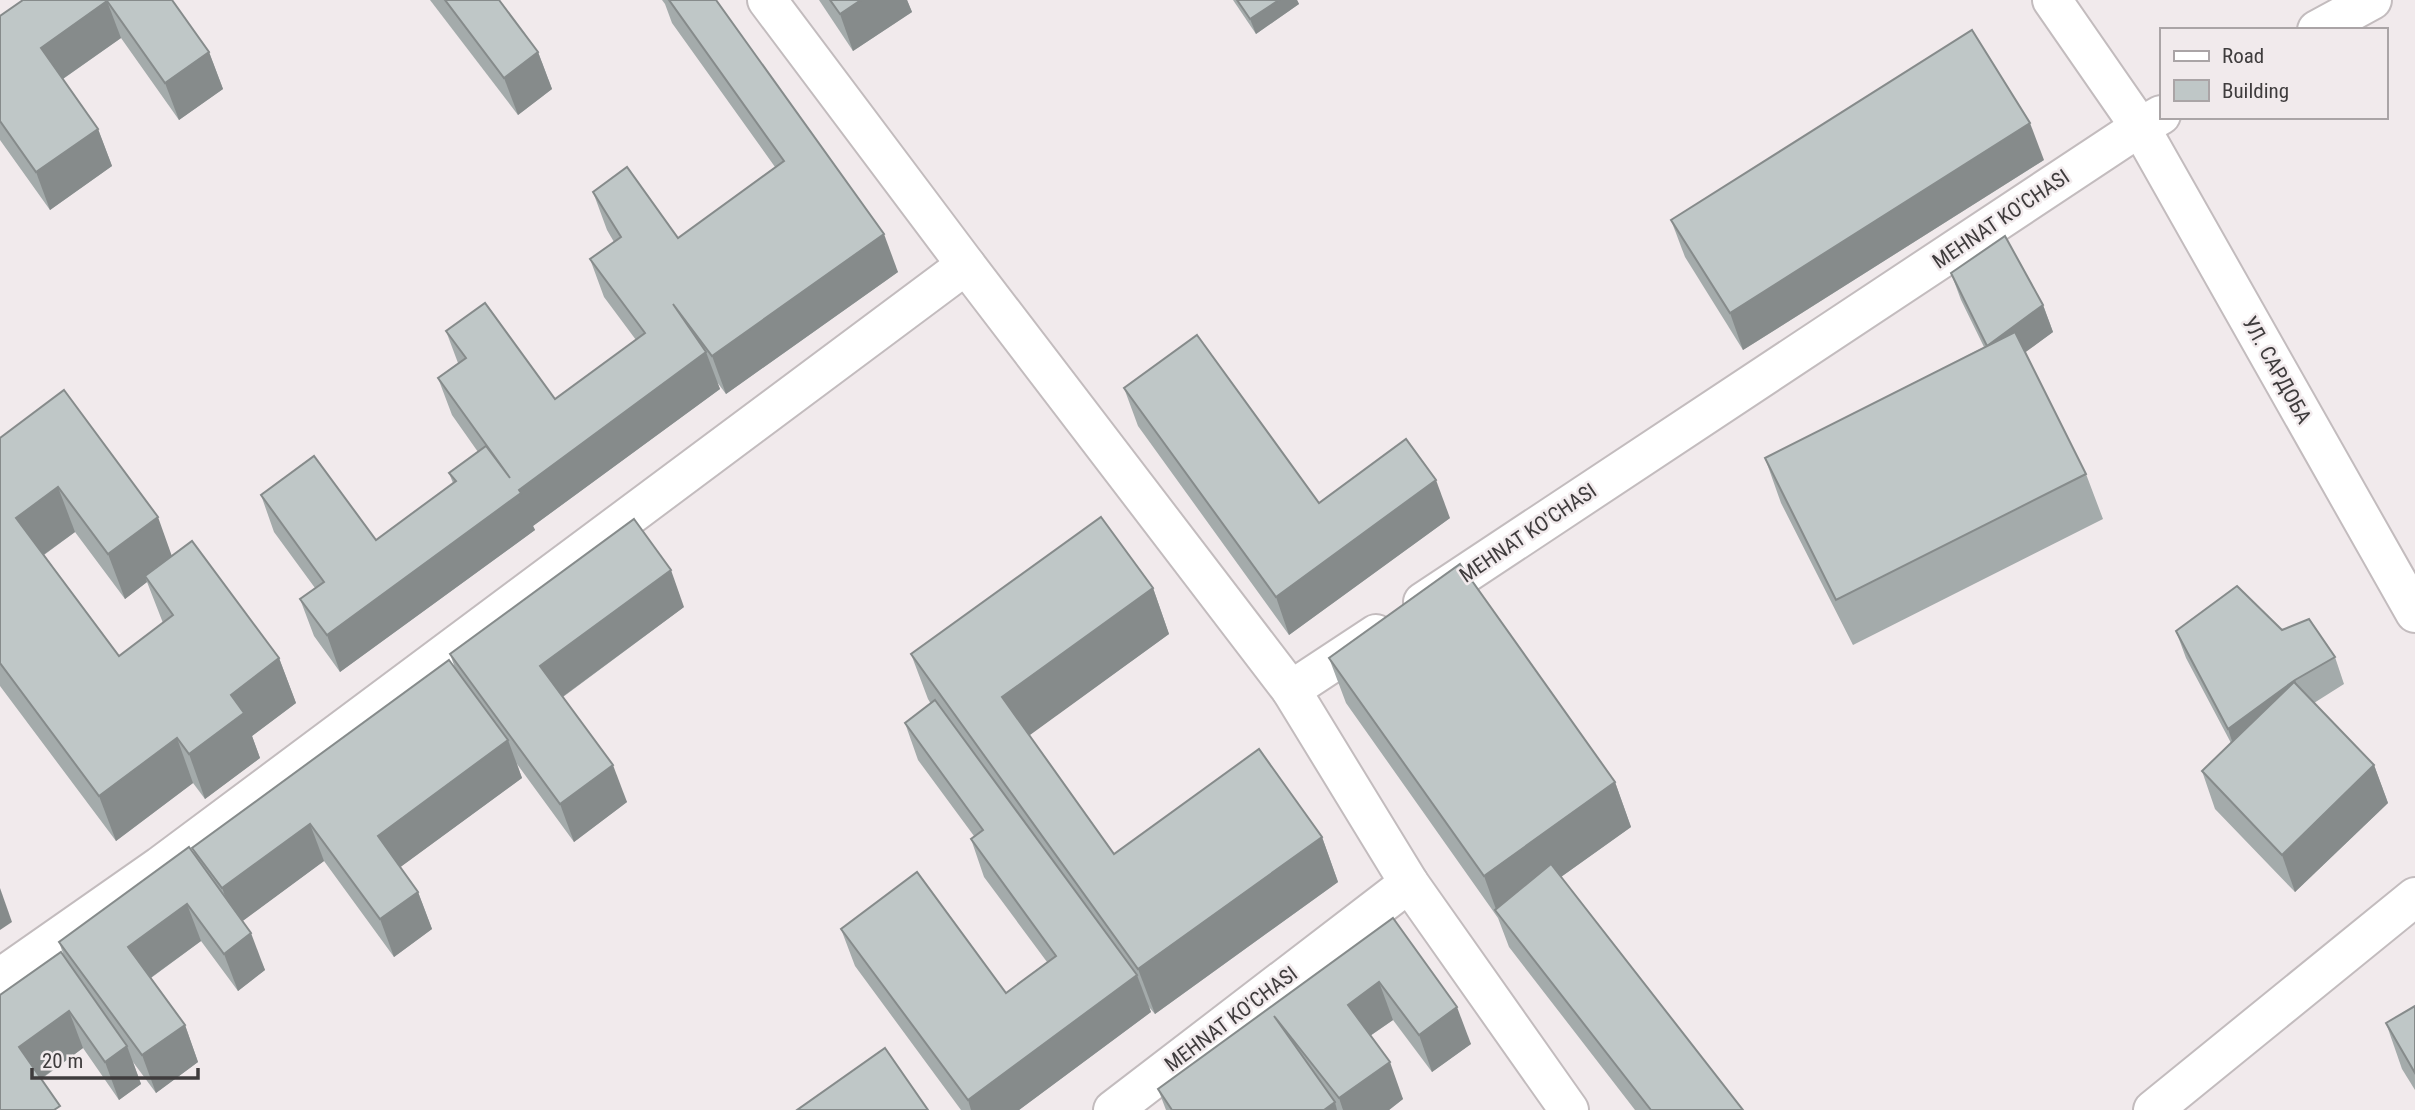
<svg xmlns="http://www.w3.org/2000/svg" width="2415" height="1110" viewBox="0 0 2415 1110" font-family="'Roboto Condensed',sans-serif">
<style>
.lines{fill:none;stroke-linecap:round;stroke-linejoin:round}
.street-casing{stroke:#c3bcbe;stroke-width:42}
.street{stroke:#fff;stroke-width:38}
.wall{fill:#a4abab;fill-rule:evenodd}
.shaded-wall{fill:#868b8b}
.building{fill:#bfc7c7;stroke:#868b8b;stroke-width:2}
.labels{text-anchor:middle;stroke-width:5;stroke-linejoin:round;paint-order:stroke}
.street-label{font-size:21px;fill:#3f3c3d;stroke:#f1eaec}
</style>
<rect width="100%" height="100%" fill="#f1eaec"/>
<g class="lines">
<defs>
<g id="street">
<polyline points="767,0 966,265 1291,690"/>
<polyline points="2052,0 2140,127 2415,613"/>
<polyline points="2317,30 2372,0"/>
<polyline points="1423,602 2140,127 2161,115"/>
<polyline points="1409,883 1569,1110"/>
<polyline points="0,978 160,866 966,265"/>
<polyline points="1113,1110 1409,883 1291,690 1376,634"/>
<polyline points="2153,1110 2415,897"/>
</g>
</defs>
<!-- street casing -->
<use href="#street" class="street-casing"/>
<!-- street -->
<use href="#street" class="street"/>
</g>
<!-- wall -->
<g class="wall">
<polygon points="23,0 172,0 209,52 223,89 179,120 121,38 63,79 98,129 112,166 50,210 0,140 0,16"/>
<polygon points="430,0 499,0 538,52 552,89 518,115"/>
<polygon points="662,0 716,0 898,272 726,394 717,382 720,389 533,526 535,530 340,672 314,636 300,599 315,588 274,532 261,495 376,540 453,483 449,473 478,452 452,415 438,378 458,363 446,331 555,399 636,340 604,297 590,259 614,242 607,230 593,192 678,238 775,167 672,23 665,4"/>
<polygon points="819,0 907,0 912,12 853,51"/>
<polygon points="1233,0 1297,0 1299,4 1256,34"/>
<polygon points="2044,160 1743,350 1685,257 1671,220"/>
<polygon points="1951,273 2043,305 2053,332 2025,352 2086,474 2103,519 1853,645 1781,503 1765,458 1984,347 1961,300"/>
<polygon points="1124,388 1319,503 1450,518 1289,635 1138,426"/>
<path d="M 0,438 L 172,556 L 279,658 L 296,703 L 252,736 L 260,758 L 205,799 L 193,783 L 116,841 L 0,686 ZM 75,532 L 125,599 L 147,582 L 163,623 L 119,656 L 44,555 Z"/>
<polygon points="1153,588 1169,634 1029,735 1114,854 1322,837 1338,882 1155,1014 1149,1007 1151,1012 1019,1110 961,1110 855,966 841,929 1006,993 1047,962 984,877 971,839 974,836 918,760 905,723 931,704 928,699 911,654"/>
<polygon points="684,607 563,697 627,802 574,842 517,764 522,778 400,867 418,892 432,929 394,957 324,861 242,921 265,970 238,991 201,941 151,978 185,1025 198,1062 156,1093 133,1062 141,1084 119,1100 83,1048 0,1110 65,959 59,942 195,855 192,848 455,668 450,654"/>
<polygon points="2176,631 2335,657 2344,684 2314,703 2374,765 2388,803 2295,892 2215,809 2202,771 2231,743 2186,658"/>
<polygon points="1329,658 1615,782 1631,827 1561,877 1743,1110 1635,1110 1509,947 1498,918 1346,703"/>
<polygon points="1393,918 1471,1044 1432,1072 1393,1020 1370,1036 1403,1099 1389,1110 1166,1110 1158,1089"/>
<polygon points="2415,1006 2415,1090 2402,1069 2386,1023"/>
</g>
<!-- shaded-wall -->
<g class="shaded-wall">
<polygon points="861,0 907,0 912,12 853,51 840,14"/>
<polygon points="1279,0 1297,0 1299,4 1256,34 1250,19"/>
<polygon points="107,1 121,38 54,85 41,48"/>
<polygon points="209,52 223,89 179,120 165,83"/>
<polygon points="538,52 552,89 518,115 504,78"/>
<polygon points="2030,123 2044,160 1743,350 1730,313"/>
<polygon points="98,129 112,166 50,210 36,172"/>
<polygon points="884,234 898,272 726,394 712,356"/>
<polygon points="2043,305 2053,332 1997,373 1987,346"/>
<polygon points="706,352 720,389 533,526 535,530 340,672 327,635 519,490"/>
<polygon points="1436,480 1450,518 1289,635 1276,597"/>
<polygon points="58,487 75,532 32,563 16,518"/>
<polygon points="158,517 174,562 145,576 147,582 125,599 108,554"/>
<polygon points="671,570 684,607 554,703 540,666"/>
<polygon points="1153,588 1169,634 1019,743 1002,697"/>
<polygon points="279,658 296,703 252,736 260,758 205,799 189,754 231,695"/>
<polygon points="2295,680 2305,707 2237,756 2228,729"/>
<polygon points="177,738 193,783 116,841 99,796"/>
<polygon points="508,740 522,778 391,874 378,836"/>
<polygon points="613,765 627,802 574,842 560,804"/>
<polygon points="2374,765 2388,803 2295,892 2282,855"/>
<polygon points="1615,782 1631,827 1502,919 1497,912 1484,876"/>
<polygon points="310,824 324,861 236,926 222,888"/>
<polygon points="1322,837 1338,882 1155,1014 1138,969"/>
<polygon points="0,888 12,922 0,930"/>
<polygon points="418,892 432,929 394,957 380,919"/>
<polygon points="187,904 201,941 142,984 128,947"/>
<polygon points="251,933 265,970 238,991 224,954"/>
<polygon points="1137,975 1151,1012 1019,1110 971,1110 968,1100"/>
<polygon points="1379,982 1393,1020 1361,1042 1348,1005"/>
<polygon points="1457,1007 1471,1044 1432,1072 1419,1035"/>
<polygon points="69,1011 83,1048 32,1085 19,1047"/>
<polygon points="185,1025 198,1062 156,1093 142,1055"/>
<polygon points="127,1046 141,1084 119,1100 105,1062"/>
<polygon points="1390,1062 1403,1099 1389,1110 1343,1110 1339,1098"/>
<polygon points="1335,1102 1337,1110 1324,1110"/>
</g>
<!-- building -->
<g class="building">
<polygon points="23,0 172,0 209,52 165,83 107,1 41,48 98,129 36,172 0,121 0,16"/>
<polygon points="445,0 499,0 538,52 504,78"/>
<polygon points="669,0 716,0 884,234 712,356 673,304 706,352 519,490 521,493 327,635 300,599 324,582 261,495 314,456 376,540 456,481 449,473 486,446 510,478 438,378 466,358 446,331 485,303 555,399 645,333 590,259 621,237 593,192 627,167 678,238 784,161"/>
<polygon points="830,0 861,0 840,14"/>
<polygon points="1237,0 1279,0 1250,19"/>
<polygon points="1972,30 2030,123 1730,313 1671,220"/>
<polygon points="2005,236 2043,305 1987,346 1951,273"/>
<polygon points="2015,332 2086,474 1836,600 1765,458"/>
<polygon points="1197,335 1319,503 1406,439 1436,480 1276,597 1124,388"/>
<polygon points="64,390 158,517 108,554 58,487 16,518 119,656 173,615 145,576 192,541 279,658 231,695 244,713 189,754 177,738 99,796 0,663 0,438"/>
<polygon points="1101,517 1153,588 1002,697 1114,854 1259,749 1322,837 1138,969 911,654"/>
<polygon points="634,519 671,570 540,666 613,765 560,804 450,654"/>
<polygon points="1460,564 1615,782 1484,876 1329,658"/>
<polygon points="2237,586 2282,630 2309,619 2335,657 2295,680 2228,729 2176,631"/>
<polygon points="449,660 508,740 378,836 418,892 380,919 310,824 222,888 192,848"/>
<polygon points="2294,682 2374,765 2282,855 2202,771"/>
<polygon points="935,700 1137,975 968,1100 841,929 917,872 1006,993 1056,956 971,839 983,830 905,723"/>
<polygon points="189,847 251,933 224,954 187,904 128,947 185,1025 142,1055 59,942"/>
<polygon points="1551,864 1743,1110 1651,1110 1495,910"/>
<polygon points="1393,918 1457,1007 1419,1035 1379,982 1348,1005 1390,1062 1339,1098 1274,1016 1335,1102 1324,1110 1172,1110 1158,1089"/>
<polygon points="61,952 127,1046 105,1062 69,1011 19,1047 60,1106 54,1110 0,1110 0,995"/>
<polygon points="2415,1006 2415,1073 2386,1023"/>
<polygon points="885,1048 928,1110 797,1110"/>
</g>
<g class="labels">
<!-- street labels -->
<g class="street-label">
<text transform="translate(2001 219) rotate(-34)" y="7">MEHNAT KO'CHASI</text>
<text transform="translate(2277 370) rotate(61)" y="7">УЛ. САРДОБА</text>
<text transform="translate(1528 533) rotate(-34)" y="7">MEHNAT KO'CHASI</text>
<text transform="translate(1231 1019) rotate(-37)" y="7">MEHNAT KO'CHASI</text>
</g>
</g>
<!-- legend -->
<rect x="2160" y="28" width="228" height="91" fill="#f1eaec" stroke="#aaa4a6" stroke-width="2"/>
<rect x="2174" y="51" width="35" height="10" fill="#ffffff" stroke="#aaa4a6" stroke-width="2"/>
<text x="2222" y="63" font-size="21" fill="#3f3c3d">Road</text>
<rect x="2174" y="80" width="35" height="21" fill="#bfc7c7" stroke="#aaa4a6" stroke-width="2"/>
<text x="2222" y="98" font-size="21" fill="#3f3c3d">Building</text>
<!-- scale -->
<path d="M32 1068v10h166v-10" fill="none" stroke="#3f3c3d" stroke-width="3.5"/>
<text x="42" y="1068" font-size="21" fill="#3f3c3d" stroke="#f1eaec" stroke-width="5" paint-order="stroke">20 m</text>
</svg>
